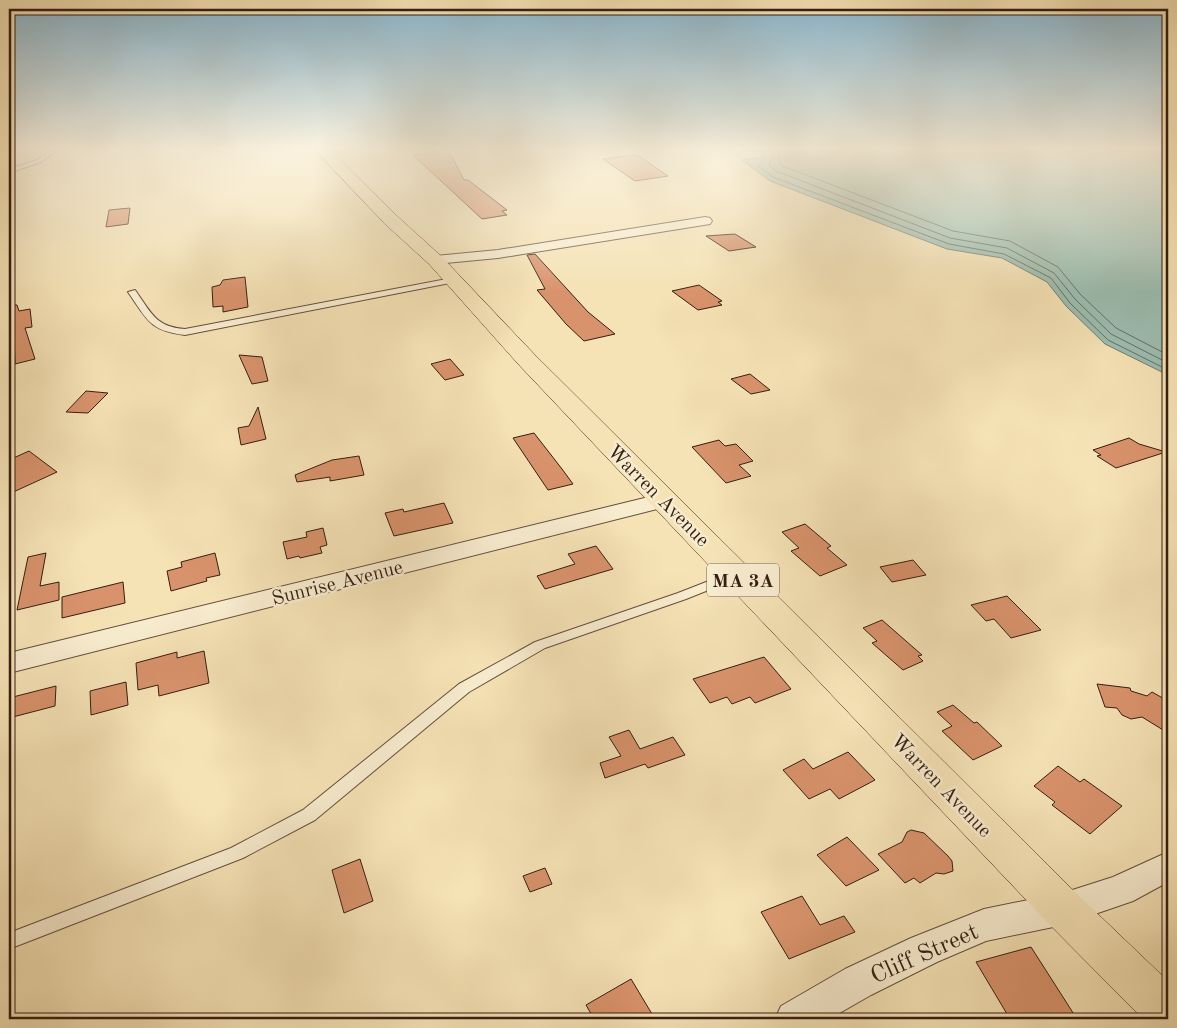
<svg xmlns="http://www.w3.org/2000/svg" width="1177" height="1028" viewBox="0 0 1177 1028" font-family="'Old Standard TT',serif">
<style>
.water{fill:#9cbdb0;stroke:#727d71}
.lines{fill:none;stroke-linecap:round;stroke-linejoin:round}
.shore{stroke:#686e62;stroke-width:1}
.building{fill:#d9936c;stroke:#341e13}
.lane-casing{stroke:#644f3c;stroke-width:2}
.street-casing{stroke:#644f3c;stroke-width:2}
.primary-casing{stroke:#341e13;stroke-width:1}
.lane{fill:#f8eccf;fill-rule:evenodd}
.street{fill:#f8eccf;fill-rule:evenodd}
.primary{fill:#f5e2b5;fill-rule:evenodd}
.labels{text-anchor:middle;stroke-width:5;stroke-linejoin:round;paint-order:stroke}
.shield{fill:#f8eccf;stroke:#6f5c4b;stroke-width:1}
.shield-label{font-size:19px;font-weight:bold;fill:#341e13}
.street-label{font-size:20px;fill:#341e13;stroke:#f8eccf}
.near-street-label{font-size:24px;fill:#341e13;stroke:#f8eccf}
</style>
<rect width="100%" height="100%" fill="#f5e2b5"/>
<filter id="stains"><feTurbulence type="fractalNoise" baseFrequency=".004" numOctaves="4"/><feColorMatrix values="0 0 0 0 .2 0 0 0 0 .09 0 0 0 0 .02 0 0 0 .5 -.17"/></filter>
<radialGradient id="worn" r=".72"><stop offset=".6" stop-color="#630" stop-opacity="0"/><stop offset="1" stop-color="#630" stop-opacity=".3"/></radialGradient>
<!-- water -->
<polygon class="water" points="735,148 1168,148 1168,375 1105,344 1066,306 1047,282 1002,258 947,249 770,181 742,160 762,157 756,150 740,152"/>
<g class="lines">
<!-- shore -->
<g class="shore">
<polyline points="760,148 766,157 758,166 773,177 949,244 1004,254 1051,278 1070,303 1108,340 1168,370"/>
<polyline points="769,148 772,157 769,166 776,171 950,238 1007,248 1054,273 1075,299 1111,334 1168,363"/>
<polyline points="778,148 780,165 953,231 1010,241 1058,267 1080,294 1116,328 1168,355"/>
</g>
</g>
<!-- building -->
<g class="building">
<polygon points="420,149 448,149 464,180 468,180 507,210 502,211 507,215 482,219 413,155 422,154"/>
<polygon points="633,155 639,156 668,176 635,181 603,159"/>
<polygon points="130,208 128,224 106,227 109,210"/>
<polygon points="735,234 756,247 729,251 706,236"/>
<polygon points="535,254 588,312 615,334 584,341 566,324 537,290 545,289 527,255"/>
<polygon points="245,277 248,307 223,312 223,306 213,307 212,287 220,285 223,280"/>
<polygon points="699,285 722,301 718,302 722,305 698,310 672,291"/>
<polygon points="13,305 17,305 19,311 30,309 32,327 25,328 35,359 15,364"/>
<polygon points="239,355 262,357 268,381 252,384"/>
<polygon points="450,359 464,375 445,380 431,364"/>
<polygon points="750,374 770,390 751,394 731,379"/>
<polygon points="86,391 108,393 88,413 66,412"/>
<polygon points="258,407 266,439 241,445 238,428 249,426"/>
<polygon points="534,433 562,469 573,484 548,490 513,438"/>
<polygon points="1129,438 1139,444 1166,452 1116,468 1097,456 1101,455 1093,450"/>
<polygon points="719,440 725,446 736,444 753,461 739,465 751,476 726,483 692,447"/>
<polygon points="29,451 57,472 9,494 9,460"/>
<polygon points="359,456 364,475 330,481 330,477 297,482 295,475 332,460"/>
<polygon points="444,503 453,523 394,536 385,513 403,509 404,512"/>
<polygon points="805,524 831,546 827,548 847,565 820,576 791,551 799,548 782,532"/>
<polygon points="323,528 327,545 320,547 322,553 300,558 299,556 287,559 283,542 307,537 306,532"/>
<polygon points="596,546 613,569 545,589 537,576 575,564 568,554"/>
<polygon points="46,553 40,586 59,582 59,600 17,610 28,557"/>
<polygon points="215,553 220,575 206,578 207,581 171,591 167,571 182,567 181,562"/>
<polygon points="913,560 926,575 892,582 880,567"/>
<polygon points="123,582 125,603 62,618 62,597"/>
<polygon points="1007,596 1041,630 1011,638 994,619 986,621 971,605"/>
<polygon points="882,620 922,655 918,656 923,661 903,670 872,643 877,641 863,628"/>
<polygon points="204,651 209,683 159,696 158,685 138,690 136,663 177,652 177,658"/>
<polygon points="764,657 791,689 755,703 750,697 732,704 727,697 710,703 693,679"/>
<polygon points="126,682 128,705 91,715 90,691"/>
<polygon points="1097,684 1130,688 1131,691 1147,696 1152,692 1168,701 1168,733 1142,717 1131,719 1122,715 1117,708 1105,707"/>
<polygon points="56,686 55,706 9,718 9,698"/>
<polygon points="953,705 974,723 977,722 1002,746 973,760 942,731 952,726 937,712"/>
<polygon points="629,730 640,749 673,737 685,755 648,768 645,764 605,778 600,763 621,756 609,737"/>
<polygon points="848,752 875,780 839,799 830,789 809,799 783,770 804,759 813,769"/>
<polygon points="1058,766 1080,782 1084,779 1122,806 1090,834 1052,805 1055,802 1034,786"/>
<polygon points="911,830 924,833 948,856 952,861 953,871 944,874 936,873 920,883 914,878 905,883 878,854 902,842 907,832"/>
<polygon points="847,837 879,870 846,886 817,855"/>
<polygon points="360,859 373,901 344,913 332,870"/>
<polygon points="545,868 552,884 530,892 523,876"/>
<polygon points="802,896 820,925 844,916 855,932 789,959 761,912"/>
<polygon points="1031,947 1077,1019 1010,1019 976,962"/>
<polygon points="631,979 655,1019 594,1019 586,1005"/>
</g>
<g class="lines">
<defs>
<g id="lane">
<polygon points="53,148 60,148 41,162 9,173 9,169 37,160"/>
<polygon points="333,148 351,148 322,153 319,151"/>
<path d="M 452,278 L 455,278 L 455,282 L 185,335 C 149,331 147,319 128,292 L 135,290 C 151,312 155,327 185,329 Z"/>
<polygon points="737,570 741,571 743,574 741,577 686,599 545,648 469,692 315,820 243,858 9,949 9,933 231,848 303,810 459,684 535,642 678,593"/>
</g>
<g id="street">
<polygon points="705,217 710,218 712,221 710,224 498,258 435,264 428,260 435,256 498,250"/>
<polygon points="665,493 673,495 676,500 673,505 9,673 9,653"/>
<polygon points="1168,852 1168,882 1133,901 1063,925 986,941 937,962 871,995 829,1019 775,1019 781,1006 845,969 911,938 984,909 1063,893 1113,877"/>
</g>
<polygon id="primary" points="313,148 328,148 397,216 441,256 535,355 1078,895 1168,981 1168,1019 1143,1019 1048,923 519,365 429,264 385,224"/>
</defs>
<!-- lane casing -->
<use href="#lane" class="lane-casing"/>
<!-- street casing -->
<use href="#street" class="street-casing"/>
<!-- primary casing -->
<use href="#primary" class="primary-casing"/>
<!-- lane -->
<use href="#lane" class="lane"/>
<!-- street -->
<use href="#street" class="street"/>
<!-- primary -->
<use href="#primary" class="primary"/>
</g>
<!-- sky -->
<linearGradient id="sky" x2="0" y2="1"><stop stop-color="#89b8d2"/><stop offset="0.51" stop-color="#faf2de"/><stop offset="1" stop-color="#faf2de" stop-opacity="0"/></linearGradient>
<rect width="1177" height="292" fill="url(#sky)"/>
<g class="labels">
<!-- shield labels -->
<rect class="shield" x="707" y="563.5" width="72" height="33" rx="4"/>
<g class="shield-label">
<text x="743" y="587">MA 3A</text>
</g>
<!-- street labels -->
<g class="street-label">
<text transform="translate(659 495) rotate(45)" y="7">Warren Avenue</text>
<text transform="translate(337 582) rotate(-14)" y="7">Sunrise Avenue</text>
<text transform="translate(942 785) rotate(46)" y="7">Warren Avenue</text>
</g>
<!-- near-street labels -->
<g class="near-street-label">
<text transform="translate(924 953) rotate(-24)" y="8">Cliff Street</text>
</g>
</g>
<!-- margin -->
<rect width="1177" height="1028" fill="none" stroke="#f5e2b5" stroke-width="30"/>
<rect x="10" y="10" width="1157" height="1008" fill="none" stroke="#341e13" stroke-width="2.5"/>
<rect x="15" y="15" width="1147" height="998" fill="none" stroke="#341e13"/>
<rect width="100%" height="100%" filter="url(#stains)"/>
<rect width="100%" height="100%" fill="url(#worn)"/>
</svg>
